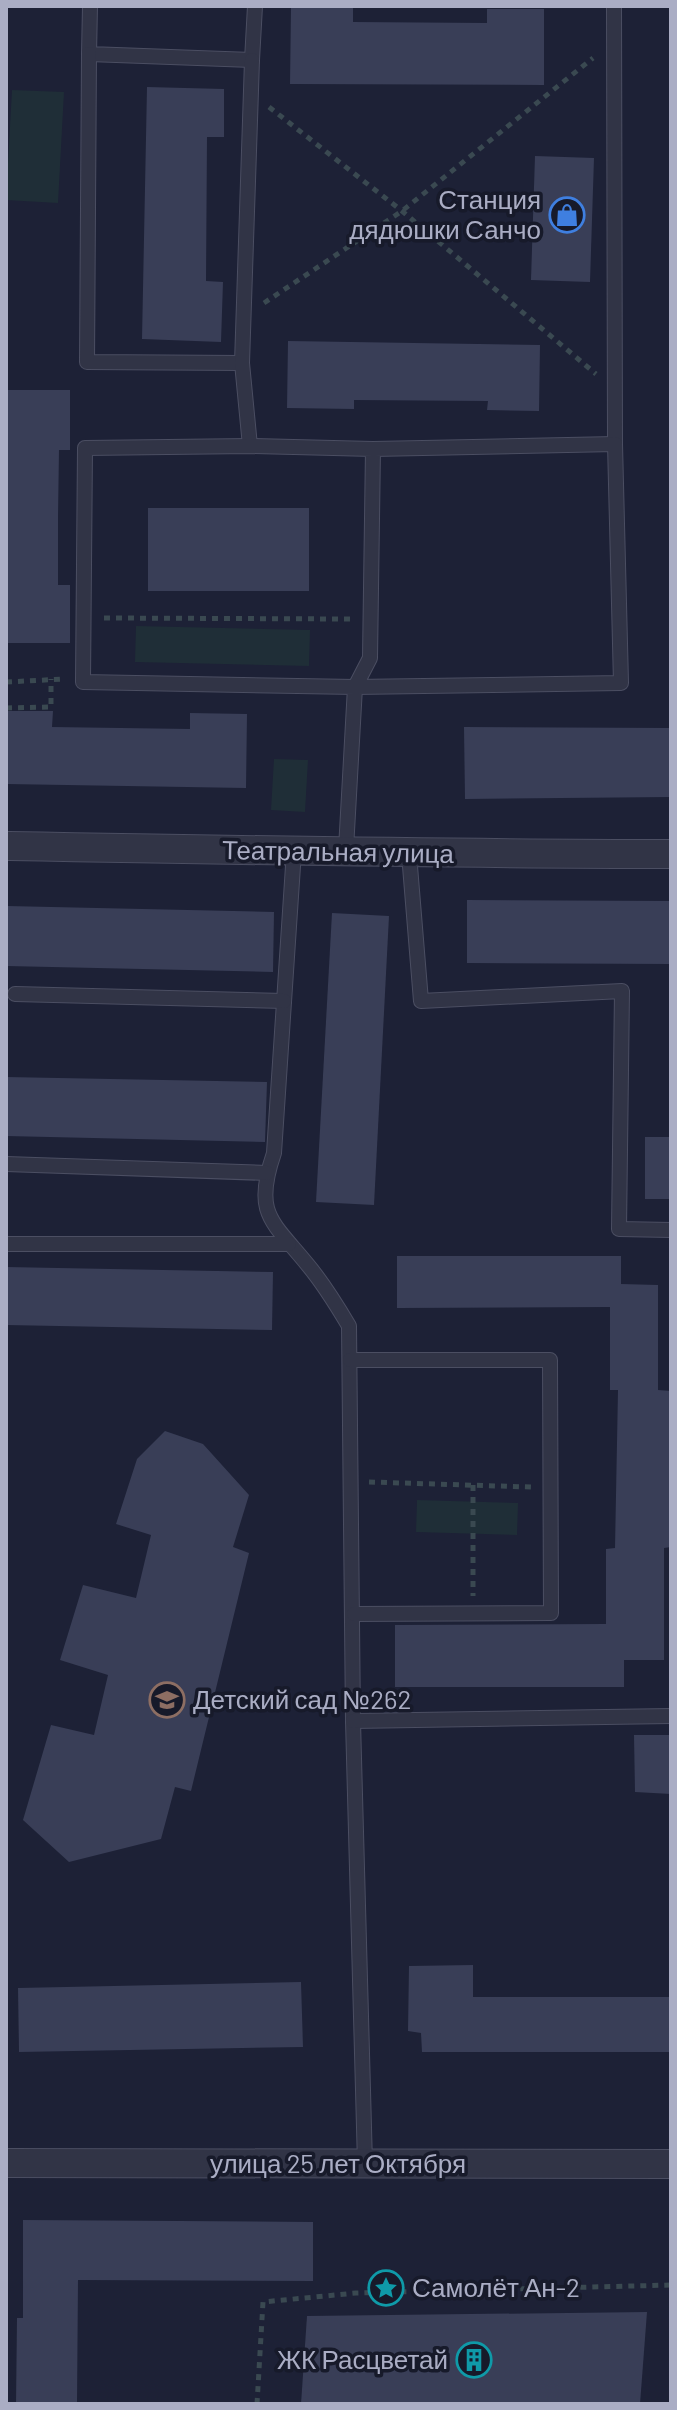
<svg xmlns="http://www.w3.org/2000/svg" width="677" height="2410" viewBox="0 0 677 2410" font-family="Barlow,sans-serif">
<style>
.green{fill:#1f2e37}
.building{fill:#393e57}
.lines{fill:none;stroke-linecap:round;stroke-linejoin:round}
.service-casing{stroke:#4b4e62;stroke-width:16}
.minor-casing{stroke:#4b4e62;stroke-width:30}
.path{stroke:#3a4951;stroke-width:5;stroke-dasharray:6 6;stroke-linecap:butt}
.service{stroke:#313446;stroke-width:14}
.minor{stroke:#313446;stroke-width:28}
.labels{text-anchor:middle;stroke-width:7;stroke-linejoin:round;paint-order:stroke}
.poi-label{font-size:26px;fill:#aaadc4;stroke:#171a2a;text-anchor:end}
.street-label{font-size:26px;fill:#aaadc4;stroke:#171a2a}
</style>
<rect width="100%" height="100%" fill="#1d2136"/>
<!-- green -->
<g class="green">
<polygon points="12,90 64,92 58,203 6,200"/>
<polygon points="136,626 310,630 309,666 135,662"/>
<polygon points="274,759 308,760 305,812 271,810"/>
<polygon points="417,1500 518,1503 517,1535 416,1532"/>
</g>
<!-- building -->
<g class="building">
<polygon points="291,7 353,7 353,22 487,23 487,9 544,9 544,85 290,84"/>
<polygon points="147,87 224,89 224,137 207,137 206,281 223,282 221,342 142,339"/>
<polygon points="535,156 594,158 590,282 531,280"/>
<polygon points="288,341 540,345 539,411 487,410 488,401 354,400 354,409 287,408"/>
<polygon points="6,390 70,390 70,450 59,450 58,517 58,585 70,585 70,643 6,643"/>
<rect x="148" y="508" width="161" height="83"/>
<polygon points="6,711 53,711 52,727 190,729 190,713 247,714 246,788 6,784"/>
<polygon points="464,727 671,728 671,797 465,799"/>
<polygon points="467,900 671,901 671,964 467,963"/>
<polygon points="7,906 274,912 273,972 6,966"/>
<polygon points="332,913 389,916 374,1205 316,1202"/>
<polygon points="6,1077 267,1082 265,1142 6,1136"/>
<rect x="645" y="1137" width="26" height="62"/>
<polygon points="397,1256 621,1256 621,1284 658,1285 658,1390 671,1391 671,1547 664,1548 664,1660 624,1660 624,1687 395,1687 395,1625 606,1624 606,1549 615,1548 618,1390 610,1390 610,1307 397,1308"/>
<polygon points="6,1267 273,1272 272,1330 6,1325"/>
<polygon points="165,1431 203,1444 249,1495 233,1547 249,1553 191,1791 175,1787 161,1839 69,1862 23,1820 51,1725 94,1735 108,1675 60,1660 83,1585 136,1598 151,1535 116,1524 137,1459"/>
<polygon points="634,1735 671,1735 671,1794 635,1792"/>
<polygon points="473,1965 473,1997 671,1997 671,2052 422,2052 421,2033 408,2031 409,1966"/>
<polygon points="301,1982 303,2047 19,2052 18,1988"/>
<polygon points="23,2220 313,2222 313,2281 78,2280 77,2404 16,2404 17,2318 23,2318"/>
<polygon points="647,2312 640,2404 301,2404 307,2316"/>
</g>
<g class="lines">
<defs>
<g id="service">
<polyline points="90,6 89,54 252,60 255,6"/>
<polyline points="614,6 615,444"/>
<polyline points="89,54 87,362 242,363"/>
<polyline points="250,446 242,363 252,60"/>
<polyline points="346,849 355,687 370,658 373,449 250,446 85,448 83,682 355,687 621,683 615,444 373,449"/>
<path d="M 294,851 L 274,1153 C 253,1214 272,1221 307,1264 C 323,1283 336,1304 349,1326 L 353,1721 L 365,2164"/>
<polyline points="409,854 421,1001 622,991 619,1229 671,1230"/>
<polyline points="15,994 284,1001"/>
<polyline points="6,1164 267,1173"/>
<polyline points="6,1244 289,1244"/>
<polyline points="350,1360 550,1360 551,1613 354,1614"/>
<polyline points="353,1721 671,1716"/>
</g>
<g id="minor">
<path d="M 6,846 C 228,850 449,854 671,854"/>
<polyline points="6,2163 671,2164"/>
</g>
</defs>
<!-- service casing -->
<use href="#service" class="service-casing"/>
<!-- minor casing -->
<use href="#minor" class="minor-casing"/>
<!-- path -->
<g class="path">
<polyline points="269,107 402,211 596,374"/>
<polyline points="264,303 402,211 593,58"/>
<polyline points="104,618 350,619"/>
<polyline points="6,682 65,679"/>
<polyline points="6,708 51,707 51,679"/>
<polyline points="369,1482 531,1487"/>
<polyline points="473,1485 473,1596"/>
<polyline points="257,2404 263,2302 356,2293 671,2285"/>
</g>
<!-- service -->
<use href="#service" class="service"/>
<!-- minor -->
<use href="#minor" class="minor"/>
</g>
<!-- icons -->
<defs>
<symbol id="shop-ring" viewBox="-11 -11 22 22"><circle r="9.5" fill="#171a2a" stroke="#3f7fe0" stroke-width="1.5"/><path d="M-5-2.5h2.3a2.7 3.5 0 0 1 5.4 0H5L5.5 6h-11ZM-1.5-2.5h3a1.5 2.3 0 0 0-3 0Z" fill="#3f7fe0"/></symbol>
<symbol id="school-ring" viewBox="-11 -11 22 22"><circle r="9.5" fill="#171a2a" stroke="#8d6e63" stroke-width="1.5"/><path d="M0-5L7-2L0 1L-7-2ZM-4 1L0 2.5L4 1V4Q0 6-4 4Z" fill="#8d6e63"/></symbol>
<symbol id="sight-ring" viewBox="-11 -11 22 22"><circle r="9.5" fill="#171a2a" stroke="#0f9aa8" stroke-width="1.5"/><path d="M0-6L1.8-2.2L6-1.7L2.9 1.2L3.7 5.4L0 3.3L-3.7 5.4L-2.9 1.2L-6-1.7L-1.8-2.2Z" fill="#0f9aa8"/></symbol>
<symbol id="building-ring" viewBox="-11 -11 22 22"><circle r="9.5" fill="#171a2a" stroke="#0f9aa8" stroke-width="1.5"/><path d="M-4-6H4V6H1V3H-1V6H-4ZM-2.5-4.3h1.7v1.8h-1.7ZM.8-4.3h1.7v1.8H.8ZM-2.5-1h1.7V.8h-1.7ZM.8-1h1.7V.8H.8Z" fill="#0f9aa8"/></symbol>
</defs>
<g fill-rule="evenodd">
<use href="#shop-ring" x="547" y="195" width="40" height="40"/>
<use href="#school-ring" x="147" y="1680" width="40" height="40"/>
<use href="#sight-ring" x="366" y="2268" width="40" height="40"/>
<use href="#building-ring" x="454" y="2340" width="40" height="40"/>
</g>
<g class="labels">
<!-- poi labels -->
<g class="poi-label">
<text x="541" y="209">Станция<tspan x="541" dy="30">дядюшки Санчо</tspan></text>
<text x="193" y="1709" text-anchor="start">Детский сад №262</text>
<text x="412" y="2297" text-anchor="start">Самолёт Ан-2</text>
<text x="448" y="2369">ЖК Расцветай</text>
</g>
<!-- street labels -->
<g class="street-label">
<text transform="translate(338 852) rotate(1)" y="9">Театральная улица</text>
<text x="338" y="2173">улица 25 лет Октября</text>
</g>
</g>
<!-- border -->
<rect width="677" height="2410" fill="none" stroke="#aaadc4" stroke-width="16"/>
</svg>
